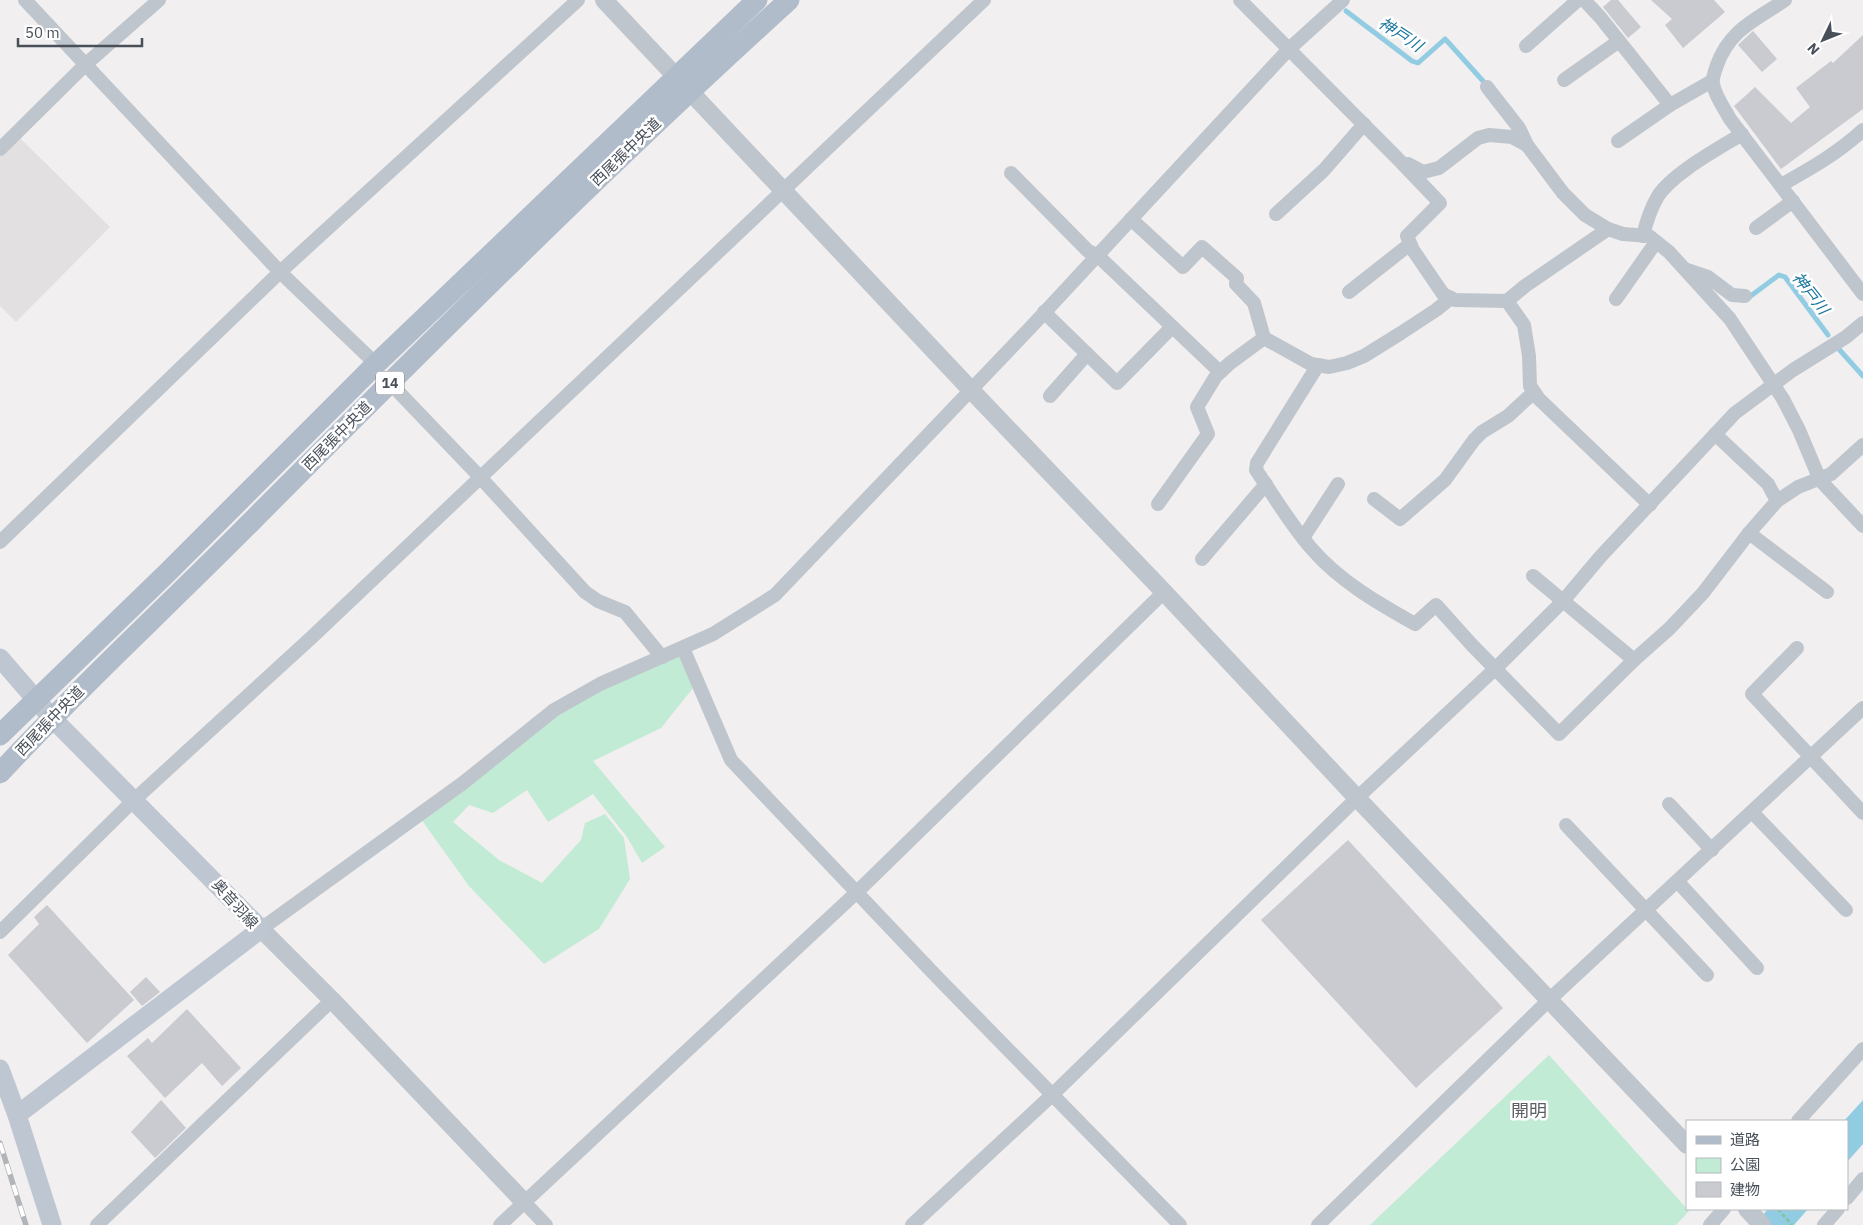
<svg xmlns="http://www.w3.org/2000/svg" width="1863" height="1225" viewBox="0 0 1863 1225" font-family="'IBM Plex Sans','Noto Sans JP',sans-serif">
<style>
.education{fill:#e2e0e0}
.green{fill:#c1ebd5}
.water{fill:#92cce3}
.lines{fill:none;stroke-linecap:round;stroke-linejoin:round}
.stream{stroke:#92cce3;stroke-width:5}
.building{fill:#c9cbd1}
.path{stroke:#7dc5a7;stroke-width:3;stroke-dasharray:4 2.5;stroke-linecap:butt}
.minor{stroke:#bfc5cc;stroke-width:14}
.tertiary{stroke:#bfc5cc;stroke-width:18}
.secondary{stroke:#bec6d1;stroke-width:19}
.primary{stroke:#b1bccb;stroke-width:21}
.rail-casing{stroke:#b2b4b8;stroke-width:5.5}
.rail{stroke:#fff;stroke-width:4;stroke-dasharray:11;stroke-linecap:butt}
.labels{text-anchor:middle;stroke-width:5;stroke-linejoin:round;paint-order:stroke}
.shield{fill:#fff;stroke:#80848c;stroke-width:1}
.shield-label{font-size:14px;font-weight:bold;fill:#49505a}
.street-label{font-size:15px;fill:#49505a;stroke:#fff}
.water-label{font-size:16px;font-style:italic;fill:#1a769c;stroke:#fff}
.quarter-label{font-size:18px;fill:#5c5f63;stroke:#fff}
</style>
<rect width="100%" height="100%" fill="#f1efef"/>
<!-- education -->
<polygon class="education" points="15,133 110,227 16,322 0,306 0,147"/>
<!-- green -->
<g class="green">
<polygon points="683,648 697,683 661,728 593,761 665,847 642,863 627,837 593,794 548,822 527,790 493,813 469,805 453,822 499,860 542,883 581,840 585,823 605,814 624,838 630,879 599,929 544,964 469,886 418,815 554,710"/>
<polygon points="1549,1055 1689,1211 1676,1225 1370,1225"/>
</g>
<!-- water -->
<g class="water">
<polygon points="1863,1100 1863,1144 1847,1162 1847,1121 1844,1121"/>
<polygon points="1768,1209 1808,1209 1794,1225 1754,1225"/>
</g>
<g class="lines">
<!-- stream -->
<g class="stream">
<polyline points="1346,11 1412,61 1418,63 1445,39 1447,41 1483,81"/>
<polyline points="1748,298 1779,275 1785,277 1828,335"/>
<polyline points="1837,347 1863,376"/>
</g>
</g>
<!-- building -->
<g class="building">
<polygon points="1611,0 1618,0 1641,27 1628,38 1603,7"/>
<polygon points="1651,0 1714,0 1725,12 1683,48 1665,25 1672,19"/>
<polygon points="1753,31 1777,59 1762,72 1738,45"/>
<polygon points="1863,35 1863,109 1781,169 1734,106 1755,87 1791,123 1810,107 1796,88 1831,61 1833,63"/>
<polygon points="1348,840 1503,1008 1416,1088 1261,920"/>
<polygon points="47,905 134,1000 87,1043 8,955 39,924 34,917"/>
<polygon points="146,977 160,992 142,1006 130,992"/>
<polygon points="187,1009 241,1068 222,1086 202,1063 165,1098 127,1056 148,1038 152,1043"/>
<polygon points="161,1100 186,1128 155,1158 131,1132"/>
</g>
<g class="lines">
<!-- path -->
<polyline class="path" points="1778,1209 1792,1225"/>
<!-- minor -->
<g class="minor">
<polyline points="25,0 280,272 376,364"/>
<polyline points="1240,0 1400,161 1440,203 1407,236 1413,250 1443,294 1455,300 1507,301 1524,325 1529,356 1530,386 1539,399 1650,505"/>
<polyline points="1584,0 1600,17 1670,105"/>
<path d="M 1785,0 C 1756,20 1730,29 1717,65 C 1715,71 1712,78 1713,84 C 1715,96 1724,108 1730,119 L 1863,294"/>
<polyline points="1526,46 1578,0"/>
<polyline points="1564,80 1619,41"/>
<polyline points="1487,87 1519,128 1527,145 1563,193 1585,215 1608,229 1623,234 1649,236 1669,252 1730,319 1783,399 1799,430 1820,480 1863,526"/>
<polyline points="1618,141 1670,105 1712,81"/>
<polyline points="0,149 86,64 159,0"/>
<polyline points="1408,164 1423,172 1439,168 1478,138 1489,135 1512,137 1527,145"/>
<polyline points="1011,173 1088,251 1097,255 1220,372"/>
<path d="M 1781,185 C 1810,169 1838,153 1863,130"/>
<polyline points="1276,214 1324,170 1364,124"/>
<polyline points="1131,219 1183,267 1202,247 1237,278 1236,284 1254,303 1264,338"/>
<polyline points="1756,228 1793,201"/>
<path d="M 1643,236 C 1646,223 1651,208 1658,196 C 1673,173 1718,149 1742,134"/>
<polyline points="1687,270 1708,277 1732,295 1745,296"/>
<polyline points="1349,292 1410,244"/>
<polyline points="1616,299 1656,242"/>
<polyline points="1507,301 1525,286 1608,229"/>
<polyline points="1044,312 1117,383 1172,327"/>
<path d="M 1318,365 L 1257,463 L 1256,470 C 1274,496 1290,524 1311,548 C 1339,581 1378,603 1415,624 L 1436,605 L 1471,644 L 1559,734 L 1634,660 L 1670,628 L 1703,593 L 1749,533 L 1777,501 L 1798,487 L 1831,474 L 1863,445"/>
<polyline points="390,383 480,477 585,592 598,601 625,612 662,657"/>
<polyline points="1050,396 1087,354"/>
<polyline points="1715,434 1768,484 1777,501"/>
<polyline points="1374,499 1400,519 1445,480 1474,440 1482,432 1508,416 1534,392"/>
<polyline points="1158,504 1208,434 1197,407 1216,376 1230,363 1264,338 1311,364 1329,367 1347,363 1364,356 1401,333 1436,310 1451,298"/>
<polyline points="1749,533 1827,592"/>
<polyline points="1303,538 1338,484"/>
<polyline points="0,542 280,272 578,0"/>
<polyline points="1202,559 1266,484"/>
<polyline points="1533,576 1634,660"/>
<polyline points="683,648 731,760 937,977 1180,1225"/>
<polyline points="1797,648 1752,694 1863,813"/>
<polyline points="1669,804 1712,850"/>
<polyline points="1752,812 1846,910"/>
<polyline points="1566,825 1707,975"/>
<polyline points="1678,882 1757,968"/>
<polyline points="261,929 463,783 554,710 600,684 713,634 775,595 1031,327 1289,49 1343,0"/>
<polyline points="0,932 134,800 312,637 984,0"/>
<polyline points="1798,1121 1863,1049"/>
<polyline points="1847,1198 1863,1179"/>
<polyline points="524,1202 546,1225"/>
<polyline points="97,1225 332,1000"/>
<polyline points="500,1225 857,892 1164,592"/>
<polyline points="912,1225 1052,1095 1357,798 1496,668 1563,601 1601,556 1735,413 1793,370 1846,337 1863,323"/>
<polyline points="1318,1225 1549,1000 1863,708"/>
<polyline points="1710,1225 1724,1209"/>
<polyline points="1824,1225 1838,1209"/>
</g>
<!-- tertiary -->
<g class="tertiary">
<polyline points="604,0 971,390 1164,592 1357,798 1687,1145"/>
<polyline points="261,929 332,1000 524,1202"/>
<polyline points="1747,1209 1762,1225"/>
</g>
<!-- secondary -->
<g class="secondary">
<polyline points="0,658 51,717 261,929 17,1115"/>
<polyline points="0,1069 17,1115 52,1225"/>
</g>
<!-- primary -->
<g class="primary">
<polyline points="0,735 168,572 376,364 757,0"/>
<path d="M 0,773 C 80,686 168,606 251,522 C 427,345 604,168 789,0"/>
</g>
<defs>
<polyline id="rail" points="0,1143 26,1225"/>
</defs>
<!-- rail casing -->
<use href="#rail" class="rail-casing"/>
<!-- rail -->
<use href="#rail" class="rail"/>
</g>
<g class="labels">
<!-- shield labels -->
<rect class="shield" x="376" y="371.5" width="28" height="23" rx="4"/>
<g class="shield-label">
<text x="390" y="388">14</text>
</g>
<!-- street labels -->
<g class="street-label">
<text transform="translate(626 152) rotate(-44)" y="5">西尾張中央道</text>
<text transform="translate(337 436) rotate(-45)" y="5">西尾張中央道</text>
<text transform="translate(50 721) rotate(-46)" y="5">西尾張中央道</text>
<text transform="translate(235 904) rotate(48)" y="5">奥音羽線</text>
</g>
<!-- water labels -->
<g class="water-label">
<text transform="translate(1401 34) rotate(33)" y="6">神戸川</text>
<text transform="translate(1811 293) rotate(52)" y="6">神戸川</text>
</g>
<!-- quarter labels -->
<g class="quarter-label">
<text x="1529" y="1117">開明</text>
</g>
</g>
<!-- legend -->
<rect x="1686" y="1120" width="162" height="90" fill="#ffffff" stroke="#b6b9bd"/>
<rect x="1696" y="1136" width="25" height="8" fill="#b1bccb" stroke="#b6b9bd"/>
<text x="1730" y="1145" font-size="15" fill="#49505a">道路</text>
<rect x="1696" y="1158" width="25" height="15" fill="#c1ebd5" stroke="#b6b9bd"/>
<text x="1730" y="1170" font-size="15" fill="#49505a">公園</text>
<rect x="1696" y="1182" width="25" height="15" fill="#c9cbd1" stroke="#b6b9bd"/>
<text x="1730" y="1195" font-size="15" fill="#49505a">建物</text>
<!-- north arrow -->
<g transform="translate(1823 40) rotate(227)" stroke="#ffffff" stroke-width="4" paint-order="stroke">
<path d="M0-4L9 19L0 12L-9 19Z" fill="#49505a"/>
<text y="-8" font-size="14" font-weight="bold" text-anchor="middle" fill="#49505a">N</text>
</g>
<!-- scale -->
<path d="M18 38v8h124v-8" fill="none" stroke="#49505a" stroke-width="2.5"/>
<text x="25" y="38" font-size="15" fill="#49505a" stroke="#ffffff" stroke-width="4" paint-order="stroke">50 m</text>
</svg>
